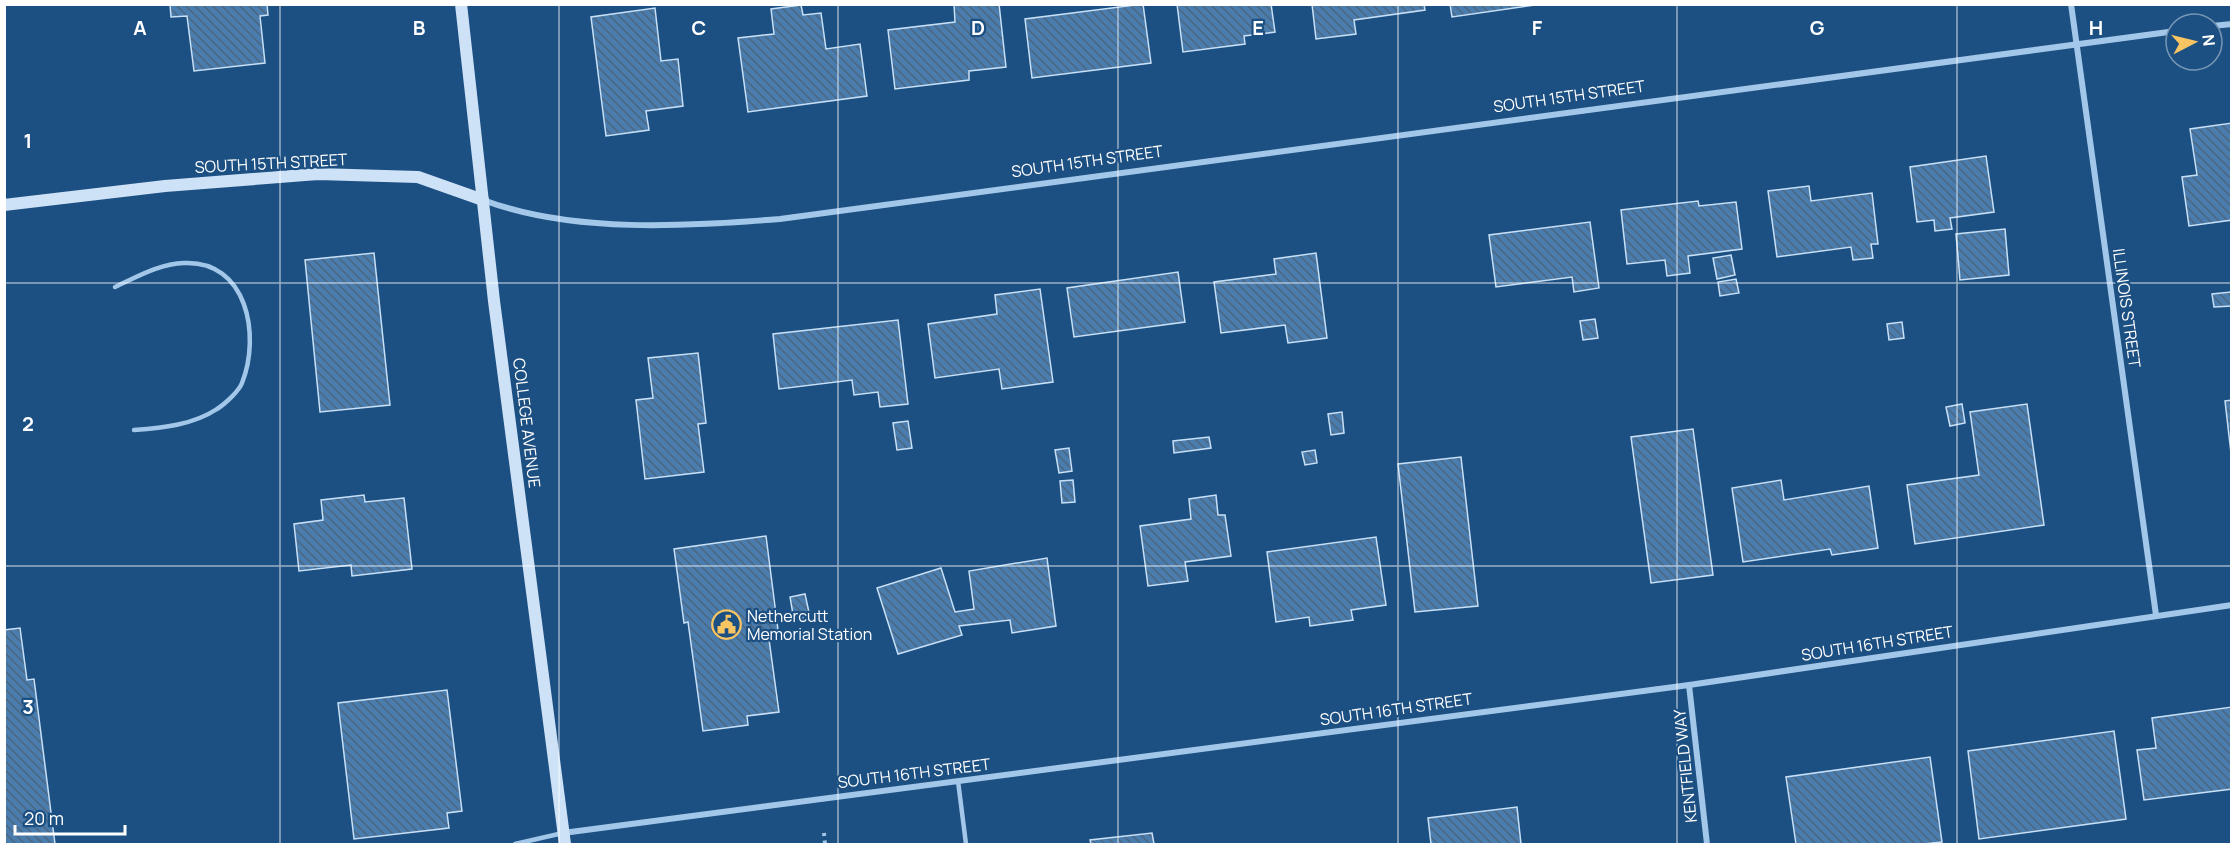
<svg xmlns="http://www.w3.org/2000/svg" width="2236" height="849" viewBox="0 0 2236 849" font-family="Manrope,sans-serif">
<style>
.building{fill:url(#building-back-hatch);stroke:#c7e0f7;stroke-width:1.5}
.lines{fill:none;stroke-linecap:round;stroke-linejoin:round}
.path{stroke:#a3c7e9;stroke-width:4;stroke-dasharray:3 4.5;stroke-linecap:butt}
.lane{stroke:#a3c7e9;stroke-width:4.5}
.street{stroke:#a3c7e9;stroke-width:6}
.secondary{stroke:#cee2f7;stroke-width:12}
.grid{fill:none;stroke:#fff;stroke-width:1.5;stroke-opacity:0.55}
.labels{text-anchor:middle;stroke-width:4.5;stroke-linejoin:round;paint-order:stroke}
.street-label{font-size:16px;fill:#fff;stroke:#1d5082}
.poi-label{font-size:16px;fill:#fff;stroke:#1d5082;text-anchor:start}
.grid-label{font-size:20px;text-anchor:middle;font-weight:bold;fill:#fff;stroke:#1d5082;stroke-width:4.5;stroke-linejoin:round;paint-order:stroke}
</style>
<defs>
<pattern id="building-back-hatch" width="6" height="6" patternUnits="userSpaceOnUse" patternTransform="scale(1.5)"><rect width="6" height="6" fill="#4a7cad"/><path d="M-1 5l2 2M0 0l6 6M5-1l2 2" fill="none" stroke="#4b6681"/></pattern>
</defs>
<rect width="100%" height="100%" fill="#1d5082"/>
<!-- building -->
<g class="building">
<polygon points="170,4 267,4 268,15 260,16 265,63 194,71 187,16 171,17"/>
<polygon points="954,4 999,4 1006,67 969,71 969,80 895,89 888,30 955,22"/>
<polygon points="1143,4 1151,63 1032,78 1025,19"/>
<polygon points="1177,4 1271,4 1275,32 1244,36 1245,44 1183,52"/>
<polygon points="1312,4 1424,4 1425,10 1354,20 1356,34 1316,39"/>
<polygon points="1450,4 1542,4 1452,17"/>
<polygon points="801,5 803,15 821,13 826,49 860,44 867,96 748,112 738,38 774,34 771,9"/>
<polygon points="655,8 661,61 678,59 683,106 646,111 649,130 606,136 591,17"/>
<polygon points="2232,123 2232,220 2189,226 2182,177 2197,175 2190,129"/>
<polygon points="1986,156 1994,212 1950,218 1952,229 1935,231 1934,220 1917,222 1910,167"/>
<polygon points="1809,186 1811,201 1872,193 1878,244 1871,244 1873,258 1853,260 1851,247 1777,257 1768,191"/>
<polygon points="1698,201 1699,206 1736,202 1742,249 1688,256 1690,273 1667,276 1665,260 1627,264 1621,210"/>
<polygon points="1590,222 1599,288 1574,292 1572,277 1496,287 1489,235"/>
<polygon points="2005,229 2009,275 1960,280 1956,234"/>
<polygon points="374,253 390,405 320,412 305,260"/>
<polygon points="1316,253 1327,338 1288,343 1285,325 1221,333 1214,282 1276,274 1274,259"/>
<polygon points="1731,255 1735,275 1717,279 1713,258"/>
<polygon points="1178,272 1185,322 1074,337 1067,288"/>
<polygon points="1736,279 1739,293 1720,296 1718,282"/>
<polygon points="1040,289 1053,382 1002,389 999,369 935,378 928,324 997,314 995,295"/>
<polygon points="2231,292 2232,306 2214,307 2212,294"/>
<polygon points="1595,319 1598,338 1583,340 1580,321"/>
<polygon points="898,320 908,404 880,407 878,392 854,395 852,380 779,389 773,334"/>
<polygon points="1902,322 1904,338 1889,340 1887,324"/>
<polygon points="698,353 706,423 698,424 704,472 645,479 636,400 653,398 648,358"/>
<polygon points="2232,400 2232,453 2231,453 2225,401"/>
<polygon points="1962,404 1965,423 1950,426 1946,407"/>
<polygon points="2027,404 2044,525 1915,544 1907,485 1979,475 1970,412"/>
<polygon points="1342,412 1344,433 1331,435 1328,414"/>
<polygon points="908,421 912,448 897,450 893,423"/>
<polygon points="1693,429 1713,575 1651,583 1631,437"/>
<polygon points="1209,437 1211,448 1174,453 1173,441"/>
<polygon points="1069,448 1072,471 1059,473 1055,450"/>
<polygon points="1315,450 1317,463 1305,465 1302,452"/>
<polygon points="1461,457 1478,606 1415,612 1398,464"/>
<polygon points="1073,480 1075,502 1062,503 1060,481"/>
<polygon points="1781,480 1784,500 1869,486 1878,548 1832,555 1830,549 1743,562 1732,488"/>
<polygon points="364,495 365,502 404,498 412,569 352,576 351,565 299,571 294,524 323,520 321,500"/>
<polygon points="1216,495 1218,515 1225,515 1231,556 1185,562 1188,581 1148,586 1140,526 1191,519 1189,499"/>
<polygon points="766,536 778,630 768,632 779,712 747,716 748,725 703,731 688,622 684,623 674,549"/>
<polygon points="1376,537 1386,605 1351,610 1353,620 1310,626 1309,617 1276,622 1267,552"/>
<polygon points="1047,558 1056,626 1012,633 1010,620 959,626 962,635 898,654 877,588 941,568 955,612 974,609 969,571"/>
<polygon points="805,594 810,617 794,620 790,597"/>
<polygon points="20,628 27,680 34,679 55,844 4,844 4,630"/>
<polygon points="447,690 462,811 447,813 449,828 354,839 338,703"/>
<polygon points="2232,707 2232,789 2144,800 2137,750 2156,748 2152,718"/>
<polygon points="2114,731 2126,819 1979,839 1968,751"/>
<polygon points="1930,757 1942,842 1924,844 1796,844 1786,777"/>
<polygon points="1517,807 1521,844 1431,844 1428,818"/>
<polygon points="1152,833 1154,844 1091,844 1090,840"/>
</g>
<g class="lines">
<!-- path -->
<polyline class="path" points="824,833 825,844"/>
<!-- lane -->
<g class="lane">
<path d="M 115,287 C 137,277 159,264 184,263 C 247,260 261,335 242,383 C 239,391 225,404 217,409 C 193,425 162,428 134,430"/>
<polyline points="958,781 966,844"/>
<polyline points="515,844 563,833"/>
</g>
<!-- street -->
<g class="street">
<polyline points="2071,4 2156,615"/>
<polyline points="2212,26 2232,24"/>
<path d="M 483,200 C 574,234 685,226 780,219 L 2176,31"/>
<polyline points="1689,685 1707,844"/>
<polyline points="563,833 1689,685 2232,605"/>
</g>
<!-- secondary -->
<g class="secondary">
<polyline points="461,4 494,301 565,844"/>
<polyline points="4,205 165,186 318,174 418,177 483,200"/>
</g>
</g>
<!-- grid -->
<path class="grid" d="M 280,4 L 280,844M 559,4 L 559,844M 838,4 L 838,844M 1118,4 L 1118,844M 1398,4 L 1398,844M 1677,4 L 1677,844M 1957,4 L 1957,844M 4,283 L 2232,283M 4,566 L 2232,566"/>
<!-- icons -->
<defs>
<symbol id="civic-ring" viewBox="-11 -11 22 22"><circle r="9.5" fill="#1d5082" stroke="#f9c462" stroke-width="1.5"/><path d="M-.6-6.5H3V-4.5H.6V-3L4-1V1h2V6H-6V1h2V-1L-.6-3ZM-1.2 2.5V6h2.4V2.5Z" fill="#f9c462"/></symbol>
</defs>
<g fill-rule="evenodd">
<use href="#civic-ring" x="710" y="608" width="33" height="33"/>
</g>
<g class="labels">
<!-- street labels -->
<g class="street-label">
<text transform="translate(1569 96) rotate(-8)" y="6">SOUTH 15TH STREET</text>
<text transform="translate(1087 161) rotate(-8)" y="6">SOUTH 15TH STREET</text>
<text transform="translate(271 163) rotate(-3)" y="6">SOUTH 15TH STREET</text>
<text transform="translate(2127 308) rotate(82)" y="6">ILLINOIS STREET</text>
<text transform="translate(527 423) rotate(83)" y="6">COLLEGE AVENUE</text>
<text transform="translate(1877 643) rotate(-9)" y="6">SOUTH 16TH STREET</text>
<text transform="translate(1396 709) rotate(-8)" y="6">SOUTH 16TH STREET</text>
<text transform="translate(1685 766) rotate(-96)" y="6">KENTFIELD WAY</text>
<text transform="translate(914 773) rotate(-7)" y="6">SOUTH 16TH STREET</text>
</g>
<!-- poi labels -->
<g class="poi-label">
<text x="747" y="622">Nethercutt<tspan x="747" dy="18">Memorial Station</tspan></text>
</g>
</g>
<g class="grid-label">
<text x="140" y="35">A</text>
<text x="419" y="35">B</text>
<text x="699" y="35">C</text>
<text x="978" y="35">D</text>
<text x="1258" y="35">E</text>
<text x="1537" y="35">F</text>
<text x="1817" y="35">G</text>
<text x="2096" y="35">H</text>
<text x="28" y="148">1</text>
<text x="28" y="431">2</text>
<text x="28" y="714">3</text>
</g>
<!-- border -->
<rect width="2236" height="849" fill="none" stroke="#ffffff" stroke-width="12"/>
<!-- north arrow -->
<g transform="translate(2194 42) rotate(83)"><circle r="28" fill="#1d5082" stroke="#7796b4" stroke-width="1.5"/>
<path d="M0-4.5L10 22L0 15L-10 22Z" fill="#f9c462"/>
<text y="-9" font-size="16" font-weight="bold" text-anchor="middle" fill="#ffffff">N</text>
</g>
<!-- scale -->
<path d="M15 825v9h110v-9" fill="none" stroke="#ffffff" stroke-width="3"/>
<text x="24" y="825" font-size="18" fill="#ffffff" stroke="#1d5082" stroke-width="4.5" paint-order="stroke">20 m</text>
</svg>
